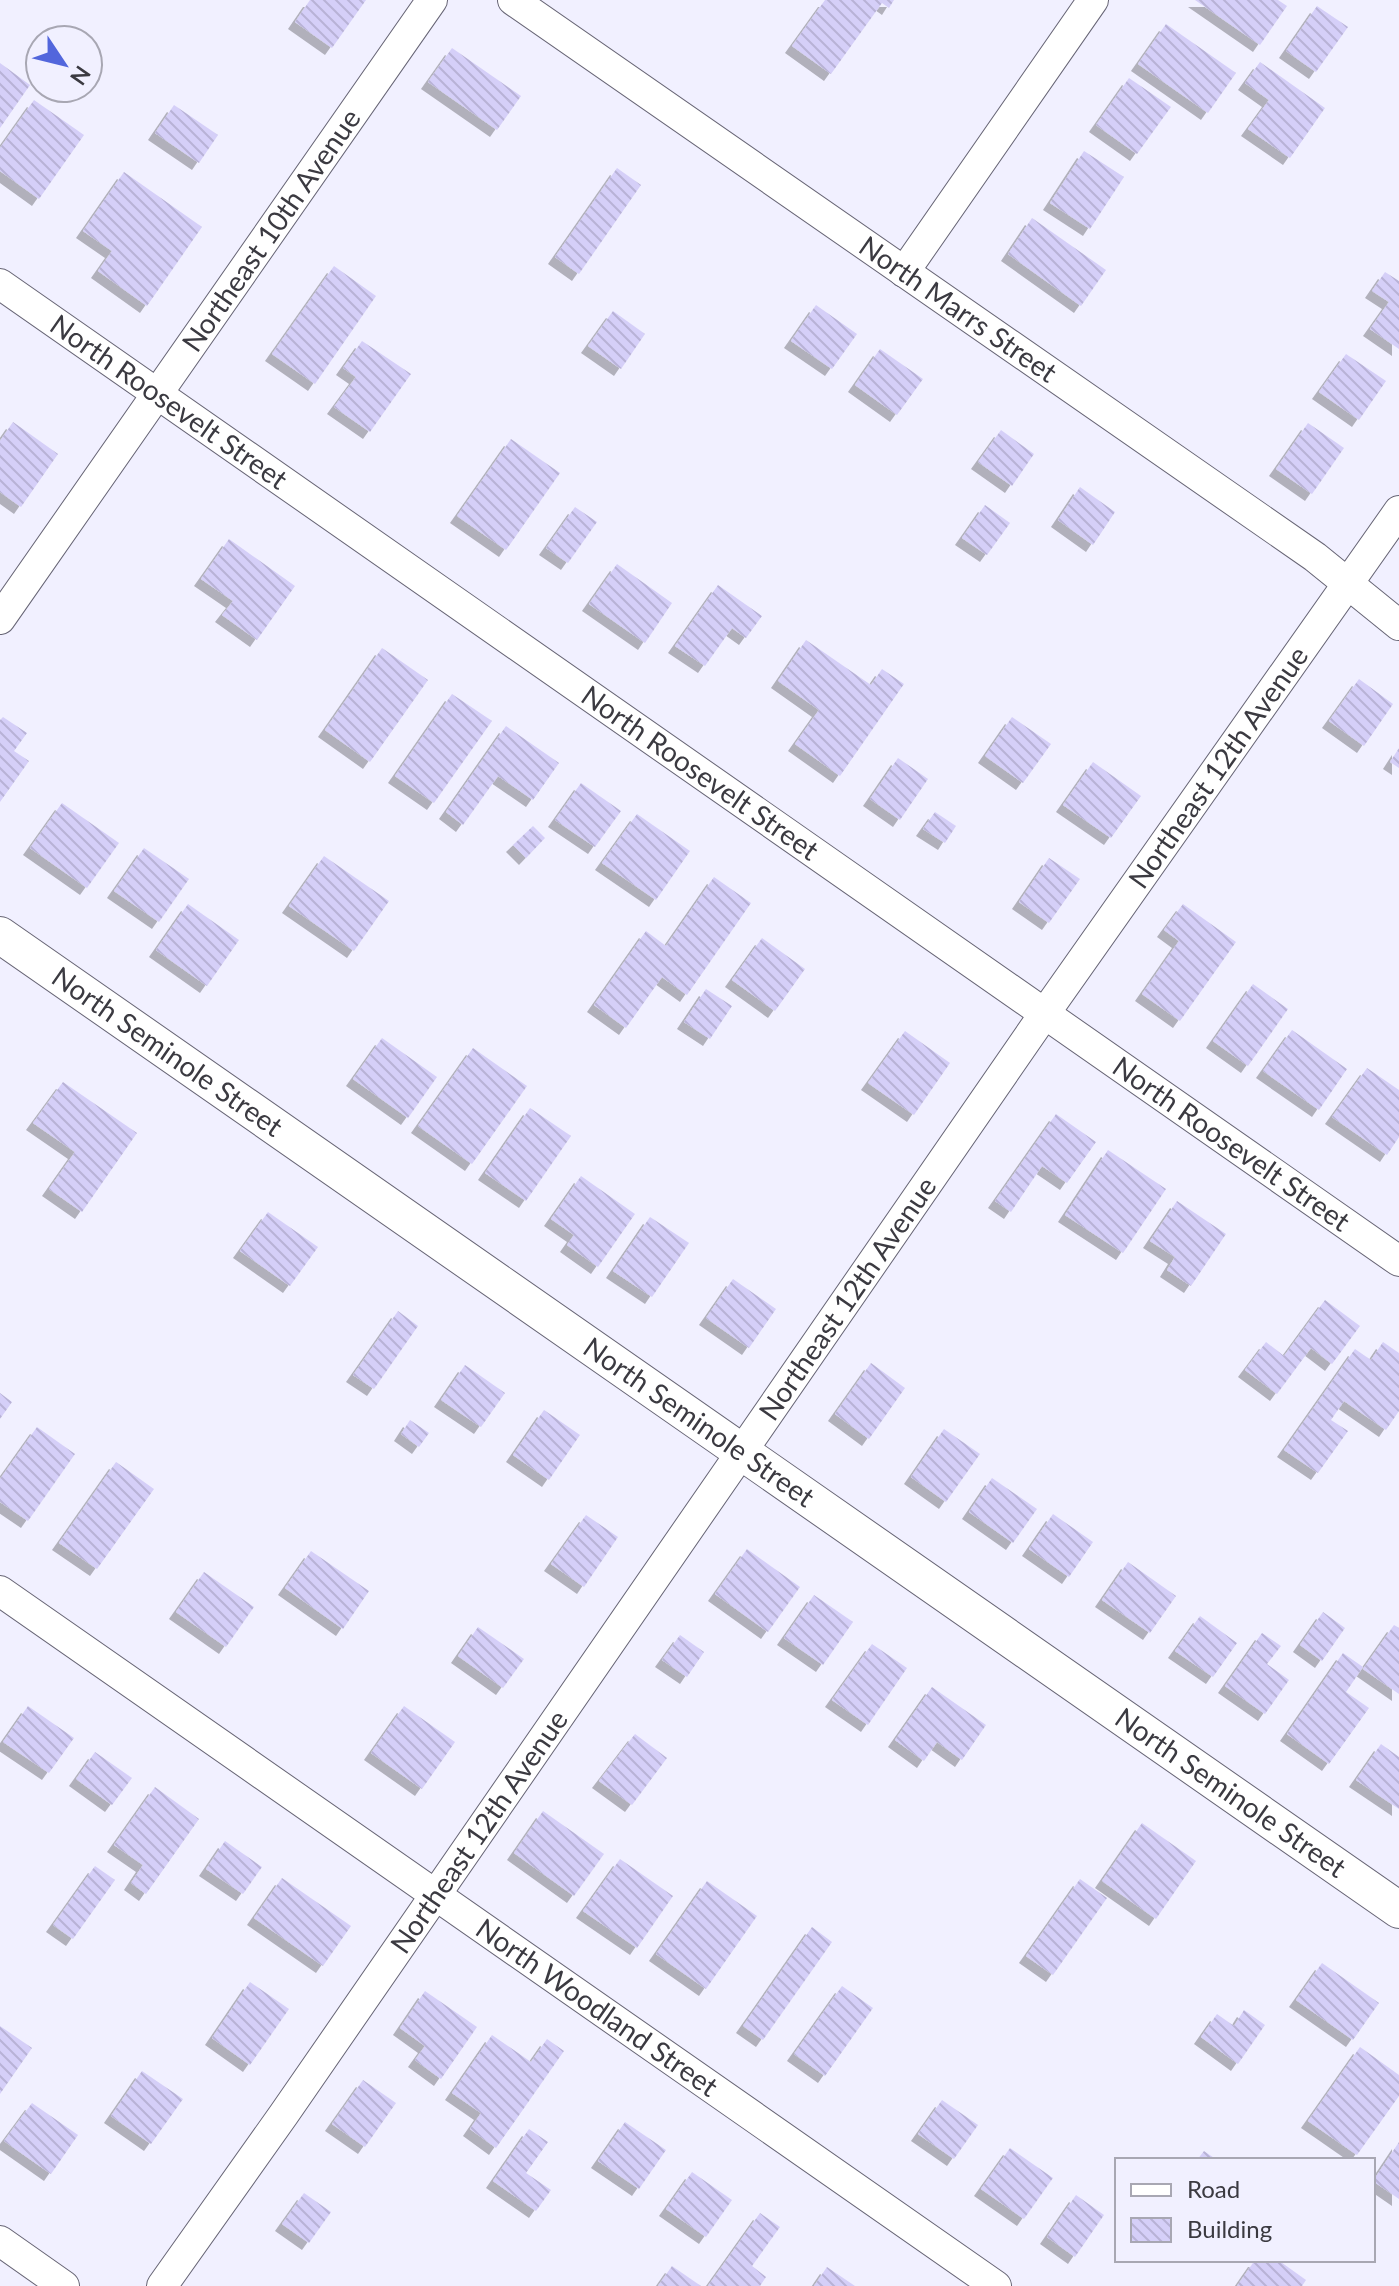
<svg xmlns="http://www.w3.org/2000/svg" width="1399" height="2286" viewBox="0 0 1399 2286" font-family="Lato,sans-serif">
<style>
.building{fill:url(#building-back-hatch);filter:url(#shadow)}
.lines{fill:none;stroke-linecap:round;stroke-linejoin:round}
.minor-casing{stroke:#676575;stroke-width:32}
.tertiary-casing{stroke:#676575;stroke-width:38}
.minor{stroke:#fff;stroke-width:30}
.tertiary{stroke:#fff;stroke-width:36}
.labels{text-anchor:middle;stroke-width:7;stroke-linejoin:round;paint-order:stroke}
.street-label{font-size:28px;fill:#3b3a41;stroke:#f1f0ff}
</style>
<defs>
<pattern id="building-back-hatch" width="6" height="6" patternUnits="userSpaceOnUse" patternTransform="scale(2)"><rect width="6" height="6" fill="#d5cff8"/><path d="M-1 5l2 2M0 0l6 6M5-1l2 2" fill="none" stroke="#b8b2d6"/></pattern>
<filter id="shadow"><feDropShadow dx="-7" dy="7" stdDeviation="0" flood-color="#0004"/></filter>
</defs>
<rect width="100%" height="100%" fill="#f1f0ff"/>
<!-- building -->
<g class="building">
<polygon points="310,0 366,0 332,48 295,22"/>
<polygon points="825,0 894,0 889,8 882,3 831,74 792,46"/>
<polygon points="1195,0 1278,0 1287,6 1260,45"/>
<polygon points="1317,6 1348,27 1316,72 1286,51"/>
<polygon points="1166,24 1236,73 1208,113 1138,64"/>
<polygon points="452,48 521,96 497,130 428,82"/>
<polygon points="1260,62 1325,108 1290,158 1248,129 1269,100 1245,83"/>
<polygon points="0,63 30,85 0,128"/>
<polygon points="1129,78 1171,107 1137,154 1096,125"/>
<polygon points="34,100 84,135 39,199 0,171 0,148"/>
<polygon points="174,105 218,135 199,163 155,133"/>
<polygon points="1084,151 1124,177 1090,229 1050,203"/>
<polygon points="617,168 641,185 579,274 555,257"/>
<polygon points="124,172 202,227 147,306 98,271 112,251 83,231"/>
<polygon points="1032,218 1106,270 1081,306 1008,254"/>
<polygon points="334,266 376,296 315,384 272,354"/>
<polygon points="1385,272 1399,281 1399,349 1370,329 1389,302 1372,291"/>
<polygon points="816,305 857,334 832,369 791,341"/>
<polygon points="613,311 645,334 621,369 588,346"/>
<polygon points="362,341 411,374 370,432 334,407 356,377 343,368"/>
<polygon points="880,349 923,379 897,415 855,385"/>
<polygon points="1346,354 1386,381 1359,420 1319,392"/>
<polygon points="13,422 58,454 21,507 0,492 0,441"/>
<polygon points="1308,423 1344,448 1312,494 1276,469"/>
<polygon points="1001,430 1034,454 1012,486 978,462"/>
<polygon points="511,439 560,473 506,550 457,516"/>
<polygon points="1080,487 1115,512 1093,545 1058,520"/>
<polygon points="985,505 1010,523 987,555 962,538"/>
<polygon points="575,507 597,522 568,563 546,548"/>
<polygon points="229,539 295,586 257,640 222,615 233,601 201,579"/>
<polygon points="617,564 672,603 645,643 589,604"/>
<polygon points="718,585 762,616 746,638 732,628 705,666 675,646"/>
<polygon points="806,640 871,685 882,669 904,684 840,776 795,744 819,710 778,681"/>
<polygon points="382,648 428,680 370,762 325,730"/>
<polygon points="1359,679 1393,704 1364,746 1329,721"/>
<polygon points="452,694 492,721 434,803 395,776"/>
<polygon points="3,717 27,733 14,751 29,761 0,802 0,720"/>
<polygon points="1012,717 1051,744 1023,783 985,756"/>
<polygon points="506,726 559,763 533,800 498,776 463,825 446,812"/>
<polygon points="1399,748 1399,768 1390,762"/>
<polygon points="898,758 928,779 900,820 870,799"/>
<polygon points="1093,762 1141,796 1111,838 1063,805"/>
<polygon points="581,783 621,811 595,847 555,820"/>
<polygon points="62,803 119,843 87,888 30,848"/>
<polygon points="935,812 956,826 945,843 923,829"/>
<polygon points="637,814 690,851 656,900 602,863"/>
<polygon points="533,826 545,838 526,858 513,845"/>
<polygon points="144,848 189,879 159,922 114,891"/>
<polygon points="324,856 389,901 354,951 289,906"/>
<polygon points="1049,858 1080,879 1049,923 1019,902"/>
<polygon points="714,877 751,903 687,995 662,977 626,1028 594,1005 646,931 666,946"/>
<polygon points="188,904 239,940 207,986 156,950"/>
<polygon points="1183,904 1236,942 1180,1021 1142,994 1179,941 1164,930"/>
<polygon points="762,938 805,969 775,1011 732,980"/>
<polygon points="1253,984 1288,1009 1248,1066 1213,1041"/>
<polygon points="706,989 732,1006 710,1039 684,1022"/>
<polygon points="1292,1030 1347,1069 1319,1110 1263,1071"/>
<polygon points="905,1031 950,1063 914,1115 868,1083"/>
<polygon points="382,1038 437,1077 408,1118 353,1079"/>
<polygon points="473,1048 527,1086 472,1164 418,1126"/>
<polygon points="1367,1068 1399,1090 1399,1137 1387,1155 1332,1117"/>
<polygon points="63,1082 137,1133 82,1212 49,1189 75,1152 33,1123"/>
<polygon points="530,1108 571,1136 526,1201 485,1173"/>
<polygon points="1056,1114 1096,1142 1067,1183 1042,1166 1011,1212 995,1201"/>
<polygon points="1108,1150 1166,1189 1123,1253 1065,1215"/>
<polygon points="581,1176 635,1214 598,1267 567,1245 574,1235 551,1219"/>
<polygon points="1177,1201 1226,1234 1191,1286 1167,1270 1175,1257 1150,1241"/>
<polygon points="268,1212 318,1247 290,1286 240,1251"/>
<polygon points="650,1217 689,1243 652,1297 613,1271"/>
<polygon points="733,1279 776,1309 749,1348 706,1318"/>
<polygon points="1325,1300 1360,1326 1332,1364 1311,1348 1277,1394 1245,1370 1266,1342 1284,1356"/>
<polygon points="398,1311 418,1326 374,1389 353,1375"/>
<polygon points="1383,1342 1399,1353 1399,1411 1386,1430 1344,1401 1331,1420 1348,1431 1318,1473 1284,1450 1355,1349 1371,1360"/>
<polygon points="871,1363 905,1388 869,1439 835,1414"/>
<polygon points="465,1365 505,1393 481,1427 441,1400"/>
<polygon points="0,1393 12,1402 0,1419"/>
<polygon points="544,1410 580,1435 549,1480 513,1455"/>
<polygon points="410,1420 429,1433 419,1447 401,1434"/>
<polygon points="37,1427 75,1454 28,1521 0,1502 0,1479"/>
<polygon points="944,1429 980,1454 946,1502 911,1477"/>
<polygon points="116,1462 154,1489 97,1569 59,1543"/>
<polygon points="992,1478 1037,1509 1013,1543 969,1512"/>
<polygon points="1053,1514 1093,1542 1069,1577 1029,1549"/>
<polygon points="586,1515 618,1537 584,1587 551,1564"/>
<polygon points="747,1549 800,1587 768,1632 715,1594"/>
<polygon points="311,1551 369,1591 343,1629 285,1588"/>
<polygon points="1128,1562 1176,1596 1150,1633 1102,1600"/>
<polygon points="204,1572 254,1607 226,1647 176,1612"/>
<polygon points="814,1595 853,1622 823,1665 784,1638"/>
<polygon points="1323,1612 1345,1628 1322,1661 1300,1645"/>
<polygon points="1200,1616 1237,1643 1213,1677 1175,1651"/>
<polygon points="1394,1625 1399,1628 1399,1694 1363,1669"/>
<polygon points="478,1627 524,1659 503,1688 458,1656"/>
<polygon points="1262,1633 1281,1646 1267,1664 1289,1680 1265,1714 1225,1686"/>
<polygon points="680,1635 704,1652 687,1677 662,1660"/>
<polygon points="872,1644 907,1668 868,1725 832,1700"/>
<polygon points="1343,1653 1363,1667 1346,1692 1369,1708 1329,1764 1287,1734"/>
<polygon points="932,1687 986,1725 962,1760 937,1742 924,1761 895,1740"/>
<polygon points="28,1706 74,1738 49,1773 3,1742"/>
<polygon points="404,1706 455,1742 422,1789 371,1753"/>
<polygon points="635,1734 667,1758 632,1805 599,1781"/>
<polygon points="1381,1744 1399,1757 1399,1809 1356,1780"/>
<polygon points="95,1752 132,1778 112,1805 76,1779"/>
<polygon points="155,1787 199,1819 146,1894 131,1883 143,1865 114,1845"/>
<polygon points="543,1811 604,1854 574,1896 514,1853"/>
<polygon points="1142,1823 1196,1861 1156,1919 1102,1881"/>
<polygon points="225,1841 262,1867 243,1894 206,1869"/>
<polygon points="620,1859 673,1896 637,1948 583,1911"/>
<polygon points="95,1866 115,1880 73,1939 53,1925"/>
<polygon points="282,1878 351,1926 323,1966 254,1918"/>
<polygon points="1080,1879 1107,1898 1053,1975 1026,1956"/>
<polygon points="707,1881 757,1916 706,1989 656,1954"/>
<polygon points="812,1927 832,1942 763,2040 743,2026"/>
<polygon points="1322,1963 1379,2003 1353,2040 1296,2000"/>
<polygon points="250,1982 289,2009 250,2065 212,2038"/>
<polygon points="842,1986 873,2008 825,2076 794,2054"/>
<polygon points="425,1991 477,2027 441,2079 415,2060 425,2046 400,2028"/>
<polygon points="1244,2010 1265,2025 1238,2064 1201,2037 1217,2014 1234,2026"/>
<polygon points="0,2026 32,2048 0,2094"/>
<polygon points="492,2035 531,2062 547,2039 564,2051 496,2148 470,2129 481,2113 452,2093"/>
<polygon points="1360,2047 1399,2075 1399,2096 1357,2155 1308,2121"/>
<polygon points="142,2071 183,2099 151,2144 111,2116"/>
<polygon points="363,2080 396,2103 365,2147 332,2124"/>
<polygon points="942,2100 978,2125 954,2159 918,2134"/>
<polygon points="32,2103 78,2135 51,2174 4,2141"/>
<polygon points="625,2122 666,2150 639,2189 598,2161"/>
<polygon points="529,2129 548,2142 526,2173 551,2190 536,2211 493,2181"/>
<polygon points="1399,2142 1399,2199 1373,2181"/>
<polygon points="1010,2148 1053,2178 1024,2219 981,2189"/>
<polygon points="1204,2151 1217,2160 1197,2160"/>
<polygon points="692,2172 732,2200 706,2237 666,2209"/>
<polygon points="304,2193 331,2212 309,2243 282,2224"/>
<polygon points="1076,2195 1104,2215 1075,2257 1047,2237"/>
<polygon points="760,2213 780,2227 752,2266 766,2277 760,2286 708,2286"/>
<polygon points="1255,2260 1278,2260 1306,2280 1302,2286 1237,2286"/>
<polygon points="672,2266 701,2286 658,2286"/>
<polygon points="827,2267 855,2286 814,2286"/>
</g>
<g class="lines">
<defs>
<g id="minor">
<path id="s1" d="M 513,0 L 1315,557 L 1399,625"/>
<polyline points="904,272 1093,0"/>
<path id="s2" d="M 0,284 L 1399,1261"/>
<path id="s3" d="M 0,619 L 432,0"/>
<path id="s4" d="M 0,1591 L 996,2286"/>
<polyline points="0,2241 64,2286"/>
<path id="s5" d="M 162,2286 L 284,2114 L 1045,1013 L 1399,511"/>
</g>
<g id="tertiary">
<path id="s6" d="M 0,935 L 1399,1910"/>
</g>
</defs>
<!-- minor casing -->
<use href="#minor" class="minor-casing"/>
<!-- tertiary casing -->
<use href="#tertiary" class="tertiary-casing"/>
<!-- minor -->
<use href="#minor" class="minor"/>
<!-- tertiary -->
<use href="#tertiary" class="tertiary"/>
</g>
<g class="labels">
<!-- street labels -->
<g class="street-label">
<text dy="10" stroke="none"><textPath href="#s3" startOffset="474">Northeast 10th Avenue</textPath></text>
<text dy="10" stroke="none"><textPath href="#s1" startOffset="542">North Marrs Street</textPath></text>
<text dy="10" stroke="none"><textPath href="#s2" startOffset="206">North Roosevelt Street</textPath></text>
<text dy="10" stroke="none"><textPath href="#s5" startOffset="1850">Northeast 12th Avenue</textPath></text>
<text dy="10" stroke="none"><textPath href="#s2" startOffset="854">North Roosevelt Street</textPath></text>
<text dy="10" stroke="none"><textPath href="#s6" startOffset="204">North Seminole Street</textPath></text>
<text dy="10" stroke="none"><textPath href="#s2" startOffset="1502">North Roosevelt Street</textPath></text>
<text dy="10" stroke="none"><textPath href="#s5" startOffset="1202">Northeast 12th Avenue</textPath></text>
<text dy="10" stroke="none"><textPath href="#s6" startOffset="852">North Seminole Street</textPath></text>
<text dy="10" stroke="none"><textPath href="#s6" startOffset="1500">North Seminole Street</textPath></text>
<text dy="10" stroke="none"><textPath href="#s5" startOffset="554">Northeast 12th Avenue</textPath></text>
<text dy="10" stroke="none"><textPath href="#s4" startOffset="728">North Woodland Street</textPath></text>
</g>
</g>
<!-- legend -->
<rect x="1115" y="2158" width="260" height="104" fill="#f1f0ff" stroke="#a8a7b3" stroke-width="2"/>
<rect x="1131" y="2184" width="40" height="12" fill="#ffffff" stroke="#a8a7b3" stroke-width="2"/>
<text x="1187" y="2198" font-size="24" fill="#3b3a41">Road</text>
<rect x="1131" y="2218" width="40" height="24" fill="url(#building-back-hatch)" stroke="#a8a7b3" stroke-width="2"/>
<text x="1187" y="2238" font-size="24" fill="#3b3a41">Building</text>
<!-- north arrow -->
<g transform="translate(64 64) rotate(125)"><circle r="38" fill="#f1f0ff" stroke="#a8a7b3" stroke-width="2"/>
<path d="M0-6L14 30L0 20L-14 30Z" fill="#5266dc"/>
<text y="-12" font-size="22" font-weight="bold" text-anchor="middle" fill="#3b3a41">N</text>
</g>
</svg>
